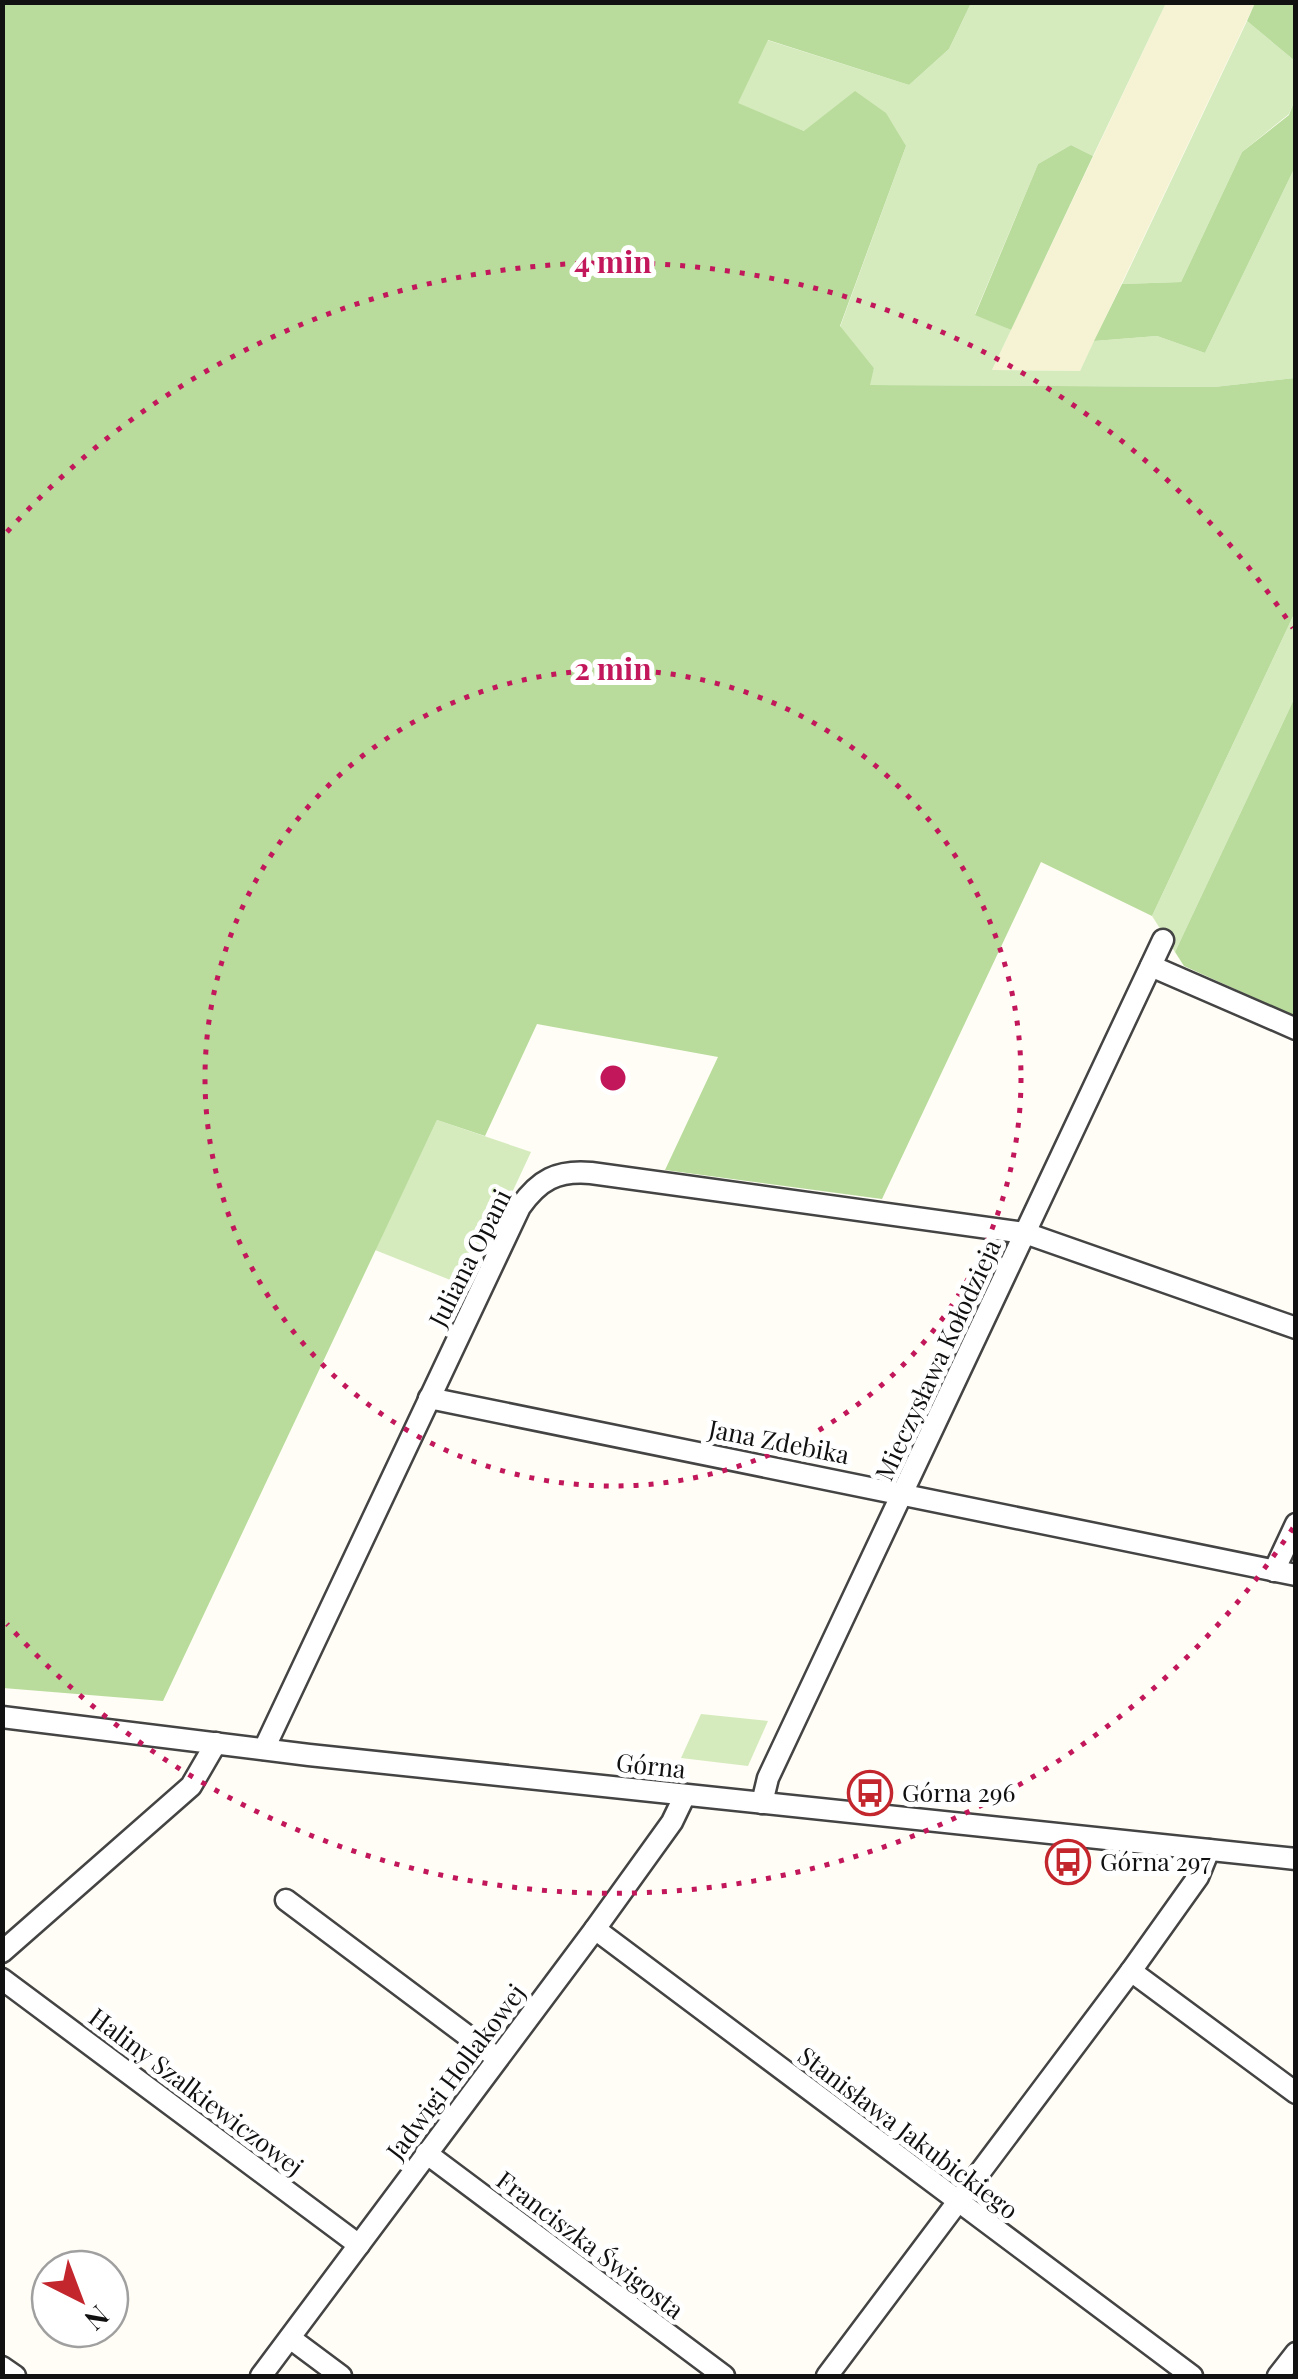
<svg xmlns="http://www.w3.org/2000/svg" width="1298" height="2379" viewBox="0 0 1298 2379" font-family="'Playfair Display',serif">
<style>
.farmland{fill:#f6f3d4}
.green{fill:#d5ebbd}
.forest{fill:#b9dc9c}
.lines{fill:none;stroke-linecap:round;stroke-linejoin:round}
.minor-casing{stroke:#444;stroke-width:25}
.minor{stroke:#fff;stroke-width:20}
.ring{fill:none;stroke:#c2185b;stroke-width:5;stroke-dasharray:5 10}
.labels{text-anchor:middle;stroke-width:10;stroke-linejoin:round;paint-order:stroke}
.street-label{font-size:25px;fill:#111;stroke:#fff}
.poi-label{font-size:25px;fill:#111;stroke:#fff;text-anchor:start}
.centre{fill:#c2185b;stroke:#fff;stroke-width:5}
.ring-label{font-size:30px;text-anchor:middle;font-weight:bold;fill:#c2185b;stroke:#fff;stroke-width:10;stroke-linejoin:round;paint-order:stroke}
</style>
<rect width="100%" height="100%" fill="#fffdf5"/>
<!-- farmland -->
<polygon class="farmland" points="1166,3 1255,3 1080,371 992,370"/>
<!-- green -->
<g class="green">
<polygon points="971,3 1166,3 1093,156 1071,145 1038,164 975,314 1011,330 992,370 1080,371 1094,341 1157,336 1205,353 1295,167 1295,378 1214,387 869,385 874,368 840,327 906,146 804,131 737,104 767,40 909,85 949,49"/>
<polygon points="1247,21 1295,61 1295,99 1289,114 1242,152 1181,282 1122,284"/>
<polygon points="1295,612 1295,697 1175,952 1152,916"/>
<polygon points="437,1120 531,1152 468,1287 375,1250"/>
<polygon points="701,1714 768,1721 748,1766 681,1758"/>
</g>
<!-- forest -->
<g class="forest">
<polygon points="2,3 971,3 949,49 909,85 768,40 738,103 804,131 855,91 886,113 906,146 840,326 874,368 870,385 1214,387 1295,378 1295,612 1152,916 1041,862 882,1199 665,1170 718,1057 537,1024 485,1136 437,1120 163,1701 3,1688"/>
<polygon points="1255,3 1295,3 1295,61 1247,21"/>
<polygon points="1295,99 1295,167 1205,353 1157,336 1094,341 1122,284 1181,282 1242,152 1289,115"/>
<polygon points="1071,145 1093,156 1011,330 975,315 1038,164"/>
<polygon points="1295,697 1296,1016 1295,1016 1184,966 1175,952"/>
</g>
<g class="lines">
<defs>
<g id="minor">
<polyline points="1151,966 1296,1029"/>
<polyline points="429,1398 1296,1575"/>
<polyline points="1274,1571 1296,1524"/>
<polyline points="2,1717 309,1755 1296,1859"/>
<path d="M 264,1749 L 520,1207 C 539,1180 557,1170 591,1173 L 1025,1233 L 1296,1328"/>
<polyline points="762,1803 768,1778 1163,940"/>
<polyline points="286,1900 497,2058"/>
<polyline points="595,1929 1192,2376"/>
<polyline points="2,1952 191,1786 216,1743"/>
<polyline points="1131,1971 1296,2093"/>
<polyline points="2,1979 359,2245"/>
<polyline points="426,2153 724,2376"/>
<polyline points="290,2338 341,2376"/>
<polyline points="2,2367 15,2376"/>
<polyline points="261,2376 595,1929 672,1822 685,1795"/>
<polyline points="827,2376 1131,1971 1198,1877 1209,1850"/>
<polyline points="1278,2376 1296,2353"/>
</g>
</defs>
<!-- minor casing -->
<use href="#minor" class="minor-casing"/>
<!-- minor -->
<use href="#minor" class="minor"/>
</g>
<!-- distance rings -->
<g class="ring">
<circle cx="613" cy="1078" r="408"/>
<path d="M1293 1528A816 816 0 0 1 7 1624M7 532A816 816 0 0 1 1293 628"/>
</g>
<!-- icons -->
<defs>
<symbol id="bus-ring" viewBox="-11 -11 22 22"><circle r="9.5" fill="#fff" stroke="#c4262e" stroke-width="1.5"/><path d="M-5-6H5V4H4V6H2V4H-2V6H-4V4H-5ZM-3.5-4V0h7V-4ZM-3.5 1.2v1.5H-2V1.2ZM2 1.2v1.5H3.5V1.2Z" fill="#c4262e"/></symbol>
</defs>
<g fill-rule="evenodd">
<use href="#bus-ring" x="845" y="1768" width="50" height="50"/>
<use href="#bus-ring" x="1043" y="1837" width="50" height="50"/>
</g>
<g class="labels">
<!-- street labels -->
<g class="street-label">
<text transform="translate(470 1258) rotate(-63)" y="9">Juliana Opani</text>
<text transform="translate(938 1360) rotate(-65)" y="9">Mieczysława Kołodzieja</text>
<text transform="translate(779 1442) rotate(11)" y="9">Jana Zdebika</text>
<text transform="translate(651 1766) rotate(6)" y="9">Górna</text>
<text transform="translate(456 2072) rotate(-53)" y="9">Jadwigi Hollakowej</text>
<text transform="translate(196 2092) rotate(37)" y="9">Haliny Szalkiewiczowej</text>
<text transform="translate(908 2133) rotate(37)" y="9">Stanisława Jakubickiego</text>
<text transform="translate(590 2245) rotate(37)" y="9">Franciszka Świgosta</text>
</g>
<!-- poi labels -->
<g class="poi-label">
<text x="902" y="1802">Górna 296</text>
<text x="1100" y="1871">Górna 297</text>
</g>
</g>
<circle cx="613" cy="1078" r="15" class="centre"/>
<g class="ring-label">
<text x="613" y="273">4 min</text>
<text x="613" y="680">2 min</text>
</g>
<!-- border -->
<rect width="1298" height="2379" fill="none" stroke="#111111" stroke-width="10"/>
<!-- north arrow -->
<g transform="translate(80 2299) rotate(138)"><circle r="48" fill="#ffffff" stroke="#a0a0a0" stroke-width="2.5"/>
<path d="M0-8L18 38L0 25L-18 38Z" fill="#c4262e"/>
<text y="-15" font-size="28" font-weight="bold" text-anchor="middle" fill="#111111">N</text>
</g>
</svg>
